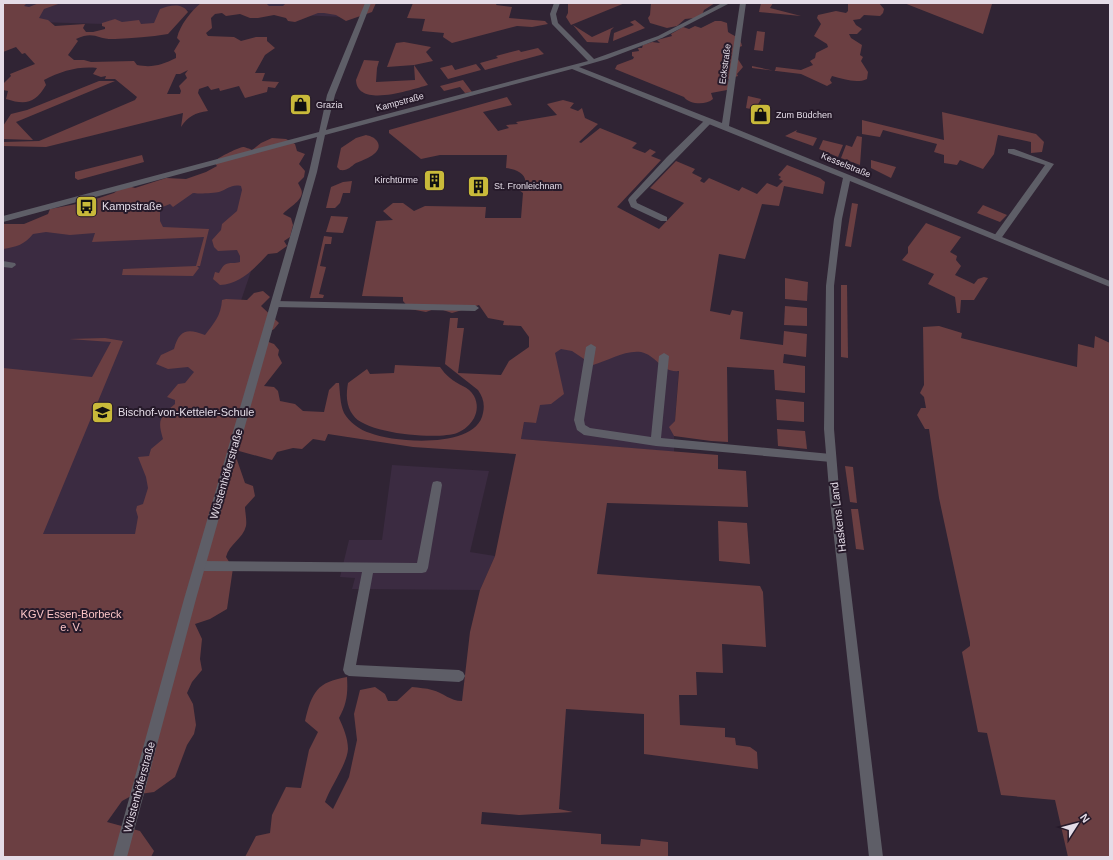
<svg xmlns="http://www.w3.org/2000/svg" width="1113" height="860" viewBox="0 0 1113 860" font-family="Arial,sans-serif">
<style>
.built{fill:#3b2b41}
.green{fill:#6b3f42;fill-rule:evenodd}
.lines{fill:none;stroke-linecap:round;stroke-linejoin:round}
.lane{fill:#5e5e67;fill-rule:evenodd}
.street{fill:#5e5e67;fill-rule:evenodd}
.labels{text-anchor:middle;stroke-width:4;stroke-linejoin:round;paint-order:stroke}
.far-street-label{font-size:9px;fill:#e4dce7;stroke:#261a2a}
.far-poi-label{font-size:9px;fill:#e4dce7;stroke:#261a2a;text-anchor:start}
.poi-label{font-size:11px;fill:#e4dce7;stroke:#261a2a;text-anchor:start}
.street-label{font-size:11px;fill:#e4dce7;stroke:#261a2a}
.park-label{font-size:11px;fill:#fcc5c7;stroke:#261a2a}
</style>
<rect width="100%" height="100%" fill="#302434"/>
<!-- built -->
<g class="built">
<polygon points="28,3 350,3 343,17 183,10 171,26 3,21 3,17"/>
<polygon points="283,177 214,380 153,533 3,594 3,232 201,178"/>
<polygon points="552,341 680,354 675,421 670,428 674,436 674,452 521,439 524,422 535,423"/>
<polygon points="392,465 489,471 470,552 495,556 480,590 352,589 355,578 340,577 349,540 382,540"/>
</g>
<!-- green -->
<g class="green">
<path d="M 3,3 L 27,3 L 24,6 L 29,7 L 39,3 L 61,3 L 44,9 L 39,18 L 48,20 L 55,26 L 85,24 L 83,28 L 86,32 L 93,32 L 105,29 L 105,27 L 102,26 L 102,23 L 115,19 L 122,22 L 139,20 L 141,24 L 154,23 L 160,9 C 169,6 181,2 188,12 L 168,34 C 150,37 133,38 115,39 C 97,40 95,30 76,39 L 78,41 L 68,55 L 74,60 L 84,60 L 91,62 L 134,61 L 137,65 C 152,68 162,65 176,58 L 176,54 L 174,51 L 180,41 L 177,38 C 180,25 191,11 201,3 L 266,3 L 269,6 L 283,6 L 286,3 L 376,3 L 372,12 L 346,21 L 336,15 L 324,13 L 318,13 L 295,22 L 288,21 L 286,18 L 274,15 L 258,18 L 250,18 L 240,14 L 226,16 L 222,13 L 215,14 L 211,18 L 212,28 L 206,33 L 208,36 L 234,37 L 241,41 L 256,37 L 267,37 L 267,41 L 275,48 L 265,55 L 255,73 L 265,73 L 262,81 L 279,82 L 275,88 L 268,87 L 267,92 L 245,98 L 239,86 L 220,91 L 219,88 L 211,90 L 208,86 L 199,89 L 198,93 L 208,111 C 195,113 188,116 181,127 L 183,113 L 46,147 L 3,146 L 3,142 L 39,141 L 135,100 L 137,97 L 115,79 L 105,79 L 106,76 L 101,77 L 93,74 L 97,68 C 79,66 61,71 44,80 L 46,85 C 35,104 25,105 6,99 L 8,91 L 3,90 L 3,84 L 11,76 L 10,74 L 35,64 L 25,53 L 22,54 L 16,47 L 3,52 ZM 188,70 L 185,74 L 187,78 L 179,86 L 181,91 L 180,94 L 167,94 L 176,74 L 180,74 Z"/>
<polygon points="413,3 497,3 496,5 512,7 509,18 545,21 548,24 532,27 517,26 452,43 443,37 444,33 422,31 425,19 407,18"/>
<polygon points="568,3 625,3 571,25 566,17 568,13"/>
<polygon points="651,3 715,3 704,10 702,15 695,18 685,19 677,26 667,28 650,23 648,18 650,15"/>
<polygon points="761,3 773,3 770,8 801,16 759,12"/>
<path d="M 848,3 L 879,3 L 884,9 L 883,13 L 880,16 L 864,15 L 860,19 L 853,20 L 856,25 L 862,29 L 857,34 L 849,34 L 851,38 L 862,45 L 860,55 L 863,57 L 861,61 L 868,72 L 867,79 C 856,84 844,79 832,76 L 830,80 L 832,83 L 827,86 L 801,74 L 752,68 L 752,66 L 775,71 L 776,67 L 801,70 L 813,65 L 810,61 L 815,58 L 816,53 L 828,47 L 827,44 L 814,36 L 821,24 L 817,18 L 818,15 L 836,11 L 846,13 L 848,11 Z"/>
<polygon points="904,3 985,3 992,4 983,34"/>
<polygon points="635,20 645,28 613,41 614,33 634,25 630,22"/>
<path d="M 715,21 L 721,21 L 727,23 L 728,32 C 734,36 741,38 742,46 L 735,49 L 734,53 L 743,67 L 737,74 L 738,76 L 728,79 L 729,88 L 727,90 L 711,93 L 713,99 C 705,106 689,104 684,97 L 615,69 L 617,65 L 633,59 L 634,57 L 632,56 L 632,52 L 639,51 L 638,48 L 642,48 L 643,45 L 652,42 L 660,43 L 657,40 L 672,36 L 671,34 L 683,27 L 689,29 L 695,26 L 701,28 Z"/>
<polygon points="573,25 592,37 614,27 611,30 608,43 587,42"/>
<polygon points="757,31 765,32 763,51 754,50"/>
<path d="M 404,42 L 431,47 L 426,52 L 433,61 L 414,65 L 428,85 C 413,89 357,109 356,80 L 364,60 L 379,61 L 377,68 L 376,82 L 415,80 L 414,65 L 387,67 L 396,43 Z"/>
<polygon points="538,48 544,54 485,70 480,63 498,58 496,56 519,50 521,52"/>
<polygon points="476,64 481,70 448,79 440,68 452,65 455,70"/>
<polygon points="463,80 472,92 465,93 460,87 444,91 440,86"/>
<polygon points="99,81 115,81 16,122 33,140 3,139 3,126 11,114 27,110"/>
<polygon points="748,96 761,99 755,110 746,108"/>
<path d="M 507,97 L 512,105 L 483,112 L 498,131 L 509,128 L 506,125 L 518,124 L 516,122 L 557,115 L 547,104 L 563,100 L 574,103 L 570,108 L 578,111 L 582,108 L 585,118 L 598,124 L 579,142 L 581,143 L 600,128 L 637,143 L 632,148 L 645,153 L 650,149 L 656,152 L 651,156 L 661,160 L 617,207 L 659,229 L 684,203 L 650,188 L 676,161 L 695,169 L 692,173 L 702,178 L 700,181 L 704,183 L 709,178 L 739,191 L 742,187 L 757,194 L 767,183 L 777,187 L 783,181 L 779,179 L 781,177 L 778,175 L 787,165 L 820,178 L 825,182 L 823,194 L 784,186 L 779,206 L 762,204 L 745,259 L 719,254 L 710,311 L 730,315 L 732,310 L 743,312 L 740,339 L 783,345 L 784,331 L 807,334 L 806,357 L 784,354 L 783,363 L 805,366 L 805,393 L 775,390 L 774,370 L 727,367 L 728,442 L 711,441 L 674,436 L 669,427 L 675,421 L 679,371 C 662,373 656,355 641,352 C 624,350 608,361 593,365 L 572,351 L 561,349 L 555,353 L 564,394 L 551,404 L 540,405 L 536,423 L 524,422 L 521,439 L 718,455 L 718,469 L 746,471 L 748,507 L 607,503 L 597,574 L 760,586 L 763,592 L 766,647 L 722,644 L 723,673 L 696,672 L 697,695 L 679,695 L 680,725 L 725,728 L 725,737 L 735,738 L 736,745 L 750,747 L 757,752 L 758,769 L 644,754 L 644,714 L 566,709 L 559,809 L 573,812 L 519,815 L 482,812 L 481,824 L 601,834 L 601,844 L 640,846 L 641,839 L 668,842 L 668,857 L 245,857 L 256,836 L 270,833 L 272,815 L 286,787 L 301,788 L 309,750 L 318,732 L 305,721 C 312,692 317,682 347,677 C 348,693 347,704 339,718 C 343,727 348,738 348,749 C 347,764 331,786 325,802 L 333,809 L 349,777 L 357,740 L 354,714 L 360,690 L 375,687 L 385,694 L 388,701 L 397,701 L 412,687 C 419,688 426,688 432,690 C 444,693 450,701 462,701 L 470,632 L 480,590 L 495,556 L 516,454 L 413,447 L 328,434 L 325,441 L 313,439 L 302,449 L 293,448 L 277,452 L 272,460 L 239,451 L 236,457 L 245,483 L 253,486 L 255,496 L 245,507 C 245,512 247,520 246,526 C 243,539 229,544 226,557 L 233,568 L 227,609 L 210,619 L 195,624 L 202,639 L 200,659 L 202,670 L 192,682 L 187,693 L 193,704 L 196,725 L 194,734 L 187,745 L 175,777 L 154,792 L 133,795 L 122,801 L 107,822 L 140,831 L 154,851 L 151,857 L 3,857 L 3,368 L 92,377 L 111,342 L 69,339 L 105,338 L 123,341 L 43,534 L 135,534 L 138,517 L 136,510 L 137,506 L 143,504 L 148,488 L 146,477 L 138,457 L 149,456 L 151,449 L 163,439 C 157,419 160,417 175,404 L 175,400 L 167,397 L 178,384 L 185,383 L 194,372 L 188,367 L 168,369 L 156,364 L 161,355 L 174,349 C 179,330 187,328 205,335 C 214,323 221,316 222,300 L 226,299 L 247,300 L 254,293 L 263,291 L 270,297 L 261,306 L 279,323 L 274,329 L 266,334 L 263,340 L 274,344 L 279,350 L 278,355 L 282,363 L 264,386 L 274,387 L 278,391 L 280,401 L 295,404 L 303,411 L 324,412 L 329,390 L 336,383 L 339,383 C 340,392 340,404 344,413 C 349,422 360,430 370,433 C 395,443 477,449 483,413 C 485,404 483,397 478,390 L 445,364 L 450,318 L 458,318 L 457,328 L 464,328 L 458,373 L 501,375 L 509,361 L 529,347 L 529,337 L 521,326 L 503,325 L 504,321 L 488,318 L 479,305 L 452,313 L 437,308 L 426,312 L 410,309 L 403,301 L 403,297 L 362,296 L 376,221 L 393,220 L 383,211 L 393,203 L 403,203 L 414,211 L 425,206 L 486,207 L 485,218 L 521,218 L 523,193 L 519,190 C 534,179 519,169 506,168 L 507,155 L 440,155 L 421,159 L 389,133 L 389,130 Z"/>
<polygon points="942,112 1036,134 1044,142 1042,152 1031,153 1031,142 998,135 994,154 983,169 960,160 957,165 944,163 944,155 934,152 937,144 883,130 880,137 862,134 862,120 944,140"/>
<polygon points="797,130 796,132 817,138 813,146 785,136"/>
<path d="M 366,135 C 370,136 374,137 377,141 C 385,153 363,160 356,163 C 350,167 348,171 340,170 L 337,167 L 341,148 L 356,138 Z"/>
<polygon points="857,136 862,137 860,165 841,158 846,145 852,147"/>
<path d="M 272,138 L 286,139 L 295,144 L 297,151 L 305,154 L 299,164 L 305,171 L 304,177 L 298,183 C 299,185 300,187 301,189 C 306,199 288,208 283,214 L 291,218 L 293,225 L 290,237 L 284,241 L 287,246 L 277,253 L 268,254 C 255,268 240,284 220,285 L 213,279 L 215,272 L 219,273 C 226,259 229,265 240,262 L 240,256 L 237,250 L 218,251 L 214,247 L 212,240 L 221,230 L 222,224 L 237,211 L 242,190 L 241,186 C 231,184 228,189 219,192 C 215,193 198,194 193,193 L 173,207 L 170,204 L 160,208 L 160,221 L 163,227 L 209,229 L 200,266 L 197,266 L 199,268 L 193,276 L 122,275 L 123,269 L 196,266 L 204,237 L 92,242 L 95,233 L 70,235 L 46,232 L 33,234 C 24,245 16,247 3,249 L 4,224 L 24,224 L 48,214 L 50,209 L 87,202 L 114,193 L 125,185 L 135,188 L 166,178 L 186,179 L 206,172 L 217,166 L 214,162 C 217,158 237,148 243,147 C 245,147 250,149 252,150 L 261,143 Z"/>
<polygon points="823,140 843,145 838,157 819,149"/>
<polygon points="142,155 144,162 78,180 75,178 75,172"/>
<polygon points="871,160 896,167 891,178 871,168"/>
<polygon points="352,181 350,193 343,193 340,203 335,208 326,208 331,187 343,182"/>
<polygon points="852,203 858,204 851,247 845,246"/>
<polygon points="983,205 1007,215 1000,222 977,213"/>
<polygon points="331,216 348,217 343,233 326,232"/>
<polygon points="926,223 961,237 950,252 957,256 956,260 961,266 955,275 974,284 978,279 984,277 988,278 974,300 961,300 960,313 957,313 955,297 928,284 934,274 902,260 908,253 908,247"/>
<polygon points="324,236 332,237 331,244 325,244 320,266 326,267 319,294 324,295 323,298 310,298"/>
<polygon points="785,278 808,282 807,301 785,299"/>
<polygon points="841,285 847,285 848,358 841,357"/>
<polygon points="785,306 807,308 807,326 784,325"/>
<polygon points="939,326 962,333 961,338 1077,367 1078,344 1094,348 1095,336 1110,343 1110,857 1068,857 1055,800 1001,795 987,733 978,732 962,652 970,646 970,642 939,498 929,429 925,429 917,415 921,408 926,408 924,397 920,393 924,385 923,327"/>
<path d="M 395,365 L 440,367 C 443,371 446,375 450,378 C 457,385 469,386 474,396 C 482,411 472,427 457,433 C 438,440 365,434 353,415 C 346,406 346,394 348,383 L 367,369 L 370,374 L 394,373 Z"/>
<polygon points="776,399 804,402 804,422 777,420"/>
<polygon points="777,429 805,431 807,449 778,446"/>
<polygon points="845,466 853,467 857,503 850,502"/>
<polygon points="851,509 858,509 864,550 856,549"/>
<polygon points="718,521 747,523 750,564 719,561"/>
</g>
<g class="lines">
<!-- lane -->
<g class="lane">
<polygon points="706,119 712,119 713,121 636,200 637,203 667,217 667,221 661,221 631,207 628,200 629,198 667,157"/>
<polygon points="1008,149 1014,149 1054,164 1000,240 994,240 994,236 1045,165 1008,153"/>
<polygon points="3,261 15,263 16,265 12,268 3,267"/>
<polygon points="275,301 475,305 479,308 475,311 275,307 271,304"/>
<polygon points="591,344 596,347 584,420 585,425 590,428 651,437 659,356 664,353 669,356 661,438 831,454 835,455 836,458 835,461 831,462 656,446 584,435 577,430 574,420 586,347"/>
<polygon points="437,481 441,482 442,485 428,568 426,572 422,573 373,573 356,665 459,670 463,672 465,676 463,680 459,682 349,676 345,674 343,670 362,572 200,571 196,570 194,566 196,562 200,561 417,563 432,485 433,482"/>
</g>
<!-- street -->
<polygon class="street" points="365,3 371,3 335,95 326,130 588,61 552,24 550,14 554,3 560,3 556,14 558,23 594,59 658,36 722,3 730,3 662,38 607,59 579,67 722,123 740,3 746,3 729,126 1110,281 1110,287 850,181 842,219 834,286 834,429 840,501 883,857 869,857 830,501 824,429 826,286 834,219 843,178 572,69 325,135 317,172 196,599 127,857 113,857 184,599 309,172 317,137 3,222 3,216 319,132 327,95"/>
</g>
<!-- icons -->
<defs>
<symbol id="shop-square" viewBox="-11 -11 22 22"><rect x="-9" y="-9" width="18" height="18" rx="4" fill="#c9ba3a" stroke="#261a2a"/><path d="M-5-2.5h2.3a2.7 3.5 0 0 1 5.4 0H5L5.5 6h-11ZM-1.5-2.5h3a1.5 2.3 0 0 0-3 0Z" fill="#111"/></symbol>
<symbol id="building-square" viewBox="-11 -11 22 22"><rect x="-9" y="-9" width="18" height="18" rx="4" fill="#c9ba3a" stroke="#261a2a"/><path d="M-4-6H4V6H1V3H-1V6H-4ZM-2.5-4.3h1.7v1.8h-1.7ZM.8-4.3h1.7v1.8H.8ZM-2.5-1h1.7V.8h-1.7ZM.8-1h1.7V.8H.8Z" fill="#111"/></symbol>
<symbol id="bus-square" viewBox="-11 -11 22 22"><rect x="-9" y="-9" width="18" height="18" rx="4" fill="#c9ba3a" stroke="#261a2a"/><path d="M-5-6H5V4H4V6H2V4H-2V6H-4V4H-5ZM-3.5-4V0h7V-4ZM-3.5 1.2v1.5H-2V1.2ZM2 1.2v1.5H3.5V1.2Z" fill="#111"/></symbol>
<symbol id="school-square" viewBox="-11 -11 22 22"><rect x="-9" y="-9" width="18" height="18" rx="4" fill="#c9ba3a" stroke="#261a2a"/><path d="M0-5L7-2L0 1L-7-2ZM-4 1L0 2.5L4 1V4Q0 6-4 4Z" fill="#111"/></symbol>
</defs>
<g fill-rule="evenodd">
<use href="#shop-square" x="288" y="92" width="25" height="25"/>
<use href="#shop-square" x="748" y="102" width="25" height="25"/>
<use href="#building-square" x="422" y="168" width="25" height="25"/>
<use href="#building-square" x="466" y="174" width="25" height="25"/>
<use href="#bus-square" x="74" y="194" width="25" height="25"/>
<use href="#school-square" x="90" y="400" width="25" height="25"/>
</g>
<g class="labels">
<!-- far-street labels -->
<g class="far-street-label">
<text transform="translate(725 64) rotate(-82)" y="3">Eckstraße</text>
<text transform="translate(400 102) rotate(-15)" y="3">Kampstraße</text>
<text transform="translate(846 165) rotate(22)" y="3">Kesselstraße</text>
</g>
<!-- far-poi labels -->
<g class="far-poi-label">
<text x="316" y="108">Grazia</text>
<text x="776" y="118">Zum Büdchen</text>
<text x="418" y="183" text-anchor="end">Kirchtürme</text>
<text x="494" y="189">St. Fronleichnam</text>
</g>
<!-- poi labels -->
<g class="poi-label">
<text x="102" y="210">Kampstraße</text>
<text x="118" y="416">Bischof-von-Ketteler-Schule</text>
</g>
<!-- street labels -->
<g class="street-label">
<text transform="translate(226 474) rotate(-74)" y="4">Wüstenhöferstraße</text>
<text transform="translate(838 517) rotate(-97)" y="4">Haskens Land</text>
<text transform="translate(139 787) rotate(-75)" y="4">Wüstenhöferstraße</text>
</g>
<!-- park labels -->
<g class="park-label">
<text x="71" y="618">KGV Essen-Borbeck<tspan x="71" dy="13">e. V.</tspan></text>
</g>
</g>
<!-- border -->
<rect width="1113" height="860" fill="none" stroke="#e4dce7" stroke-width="8"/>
<!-- north arrow -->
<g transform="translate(1077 824) rotate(54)" stroke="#261a2a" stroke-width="3" paint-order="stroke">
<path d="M0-3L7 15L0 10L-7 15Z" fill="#e4dce7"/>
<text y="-6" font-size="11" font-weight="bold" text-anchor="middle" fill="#e4dce7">N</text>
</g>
</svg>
